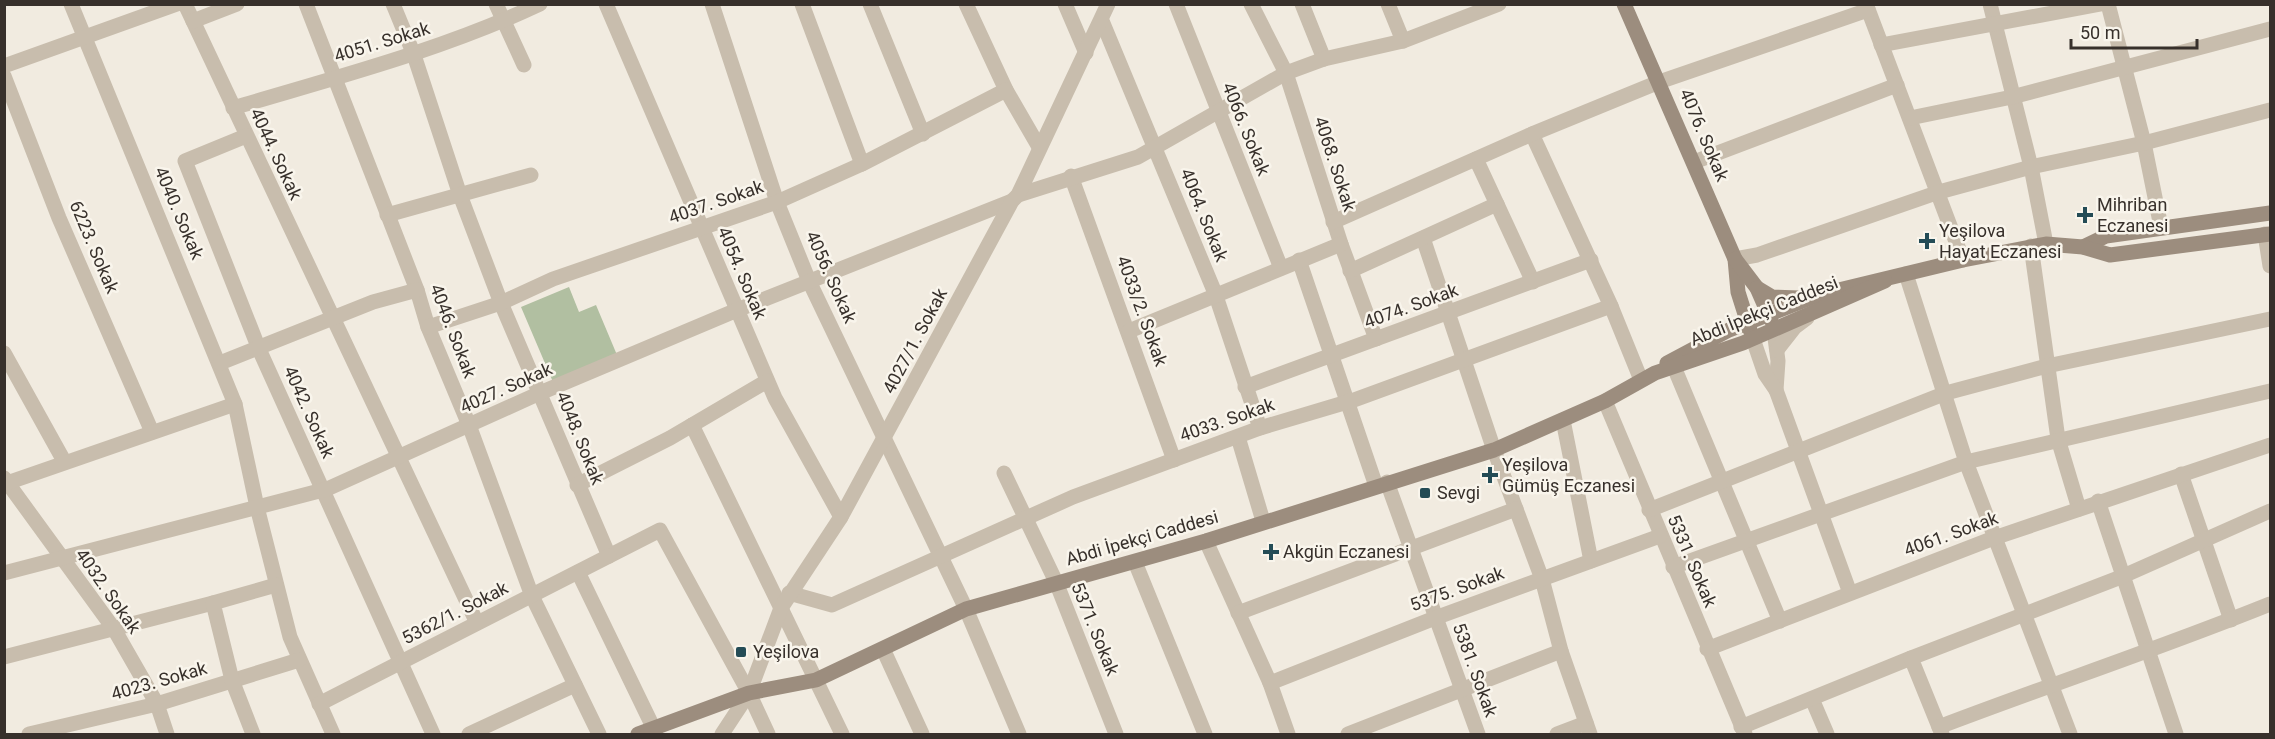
<svg xmlns="http://www.w3.org/2000/svg" width="2275" height="739" viewBox="0 0 2275 739" font-family="Roboto,sans-serif">
<style>
.green{fill:#b1bfa1}
.lines{fill:none;stroke-linecap:round;stroke-linejoin:round}
.street{stroke:#c8bdad;stroke-width:15}
.secondary{stroke:#9c8d7e;stroke-width:15}
.poi-dot{fill:#244c56;stroke:#f9f5ec;stroke-width:2}
.labels{text-anchor:middle;stroke-width:5;stroke-linejoin:round;paint-order:stroke}
.street-label{font-size:18px;fill:#37302b;stroke:#f9f5ec}
.poi-label{font-size:18px;fill:#37302b;stroke:#f9f5ec;text-anchor:start}
</style>
<rect width="100%" height="100%" fill="#f1ebe0"/>
<!-- green -->
<polygon class="green" points="569,287 579,312 596,305 617,355 553,382 521,307"/>
<g class="lines">
<!-- street -->
<g class="street">
<polyline points="71,4 235,404 257,507 290,637 333,734"/>
<polyline points="185,4 477,623"/>
<polyline points="306,4 417,290 428,327 469,425 532,596 599,734"/>
<polyline points="393,4 414,55 460,195 501,303 609,556 660,530 749,693 768,734"/>
<polyline points="496,4 524,65"/>
<polyline points="606,4 775,398 841,517"/>
<polyline points="712,4 777,202 809,281 966,609 1019,734"/>
<polyline points="802,4 862,164"/>
<polyline points="870,4 923,134"/>
<polyline points="966,4 1006,90 1039,147"/>
<polyline points="1065,4 1086,53"/>
<polyline points="1176,4 1281,268"/>
<polyline points="1251,4 1286,73 1341,244 1376,339"/>
<polyline points="1302,4 1324,59"/>
<polyline points="1388,4 1403,41"/>
<polyline points="1866,4 1963,260"/>
<polyline points="1990,4 2031,167 2046,244"/>
<polyline points="2108,4 2144,143 2161,227"/>
<polyline points="193,21 237,4"/>
<polyline points="1102,21 1215,293 1260,428"/>
<polyline points="1881,45 2101,4"/>
<polyline points="4,66 177,4"/>
<polyline points="4,76 59,218 152,432"/>
<path d="M 233,108 C 337,77 442,50 540,4"/>
<polyline points="1910,118 2012,97 2270,29"/>
<polyline points="1532,134 1611,306"/>
<polyline points="246,136 185,161 259,349 433,734"/>
<polyline points="1476,159 1533,282"/>
<polyline points="1694,162 1897,85"/>
<polyline points="1071,176 1174,460"/>
<polyline points="1018,195 1138,157 1286,73 1324,59 1403,41 1499,4"/>
<polyline points="387,215 531,175"/>
<polyline points="1333,222 1532,134 1659,82 1868,10"/>
<polyline points="2265,234 2270,266"/>
<polyline points="1423,238 1494,450 1542,579 1561,651 1590,734"/>
<polyline points="2031,246 2058,439 2079,509"/>
<polyline points="1735,259 1757,255 1939,192 2031,167 2144,143 2270,110"/>
<polyline points="1299,260 1376,486"/>
<polyline points="1350,271 1497,204"/>
<polyline points="1906,274 1966,462 2070,734"/>
<polyline points="428,327 501,303 553,279 777,202 862,164 1006,90"/>
<polyline points="1774,330 1778,361 1776,390"/>
<polyline points="1129,331 1341,244"/>
<polyline points="1753,339 1765,374 1776,390 1850,593"/>
<polyline points="1777,350 1795,327 1807,318"/>
<polyline points="4,353 64,461"/>
<polyline points="220,363 373,302 417,290"/>
<polyline points="1674,367 1780,621"/>
<polyline points="1245,387 1591,260"/>
<polyline points="1605,401 1745,734"/>
<polyline points="1563,420 1591,561"/>
<polyline points="692,425 842,734"/>
<polyline points="1238,437 1263,521"/>
<polyline points="1004,473 1056,582 1116,734"/>
<polyline points="2181,474 2231,620"/>
<polyline points="4,478 114,629 157,704 167,734"/>
<polyline points="1387,482 1478,734"/>
<polyline points="4,484 235,404"/>
<polyline points="577,485 670,438 767,381"/>
<polyline points="2098,501 2176,734"/>
<polyline points="1649,510 1946,393 2047,366 2270,319"/>
<polyline points="1206,541 1270,683 1288,734"/>
<polyline points="1135,562 1205,734"/>
<polyline points="1673,567 1966,462 2270,391"/>
<polyline points="578,572 654,729"/>
<polyline points="4,573 327,489 540,393 737,310 1012,201"/>
<polyline points="789,593 832,605 1073,497 1260,428 1354,400 1611,306 1641,380"/>
<polyline points="1238,613 1516,509"/>
<polyline points="883,649 922,734"/>
<polyline points="1707,649 1994,538 2270,445"/>
<polyline points="4,657 213,603"/>
<polyline points="1270,683 1435,618 1660,536"/>
<polyline points="1812,699 1827,734"/>
<polyline points="319,704 609,556"/>
<polyline points="1741,727 1911,658"/>
<polyline points="1939,727 1911,658 2121,577 2270,511"/>
<polyline points="29,734 157,704 299,660"/>
<polyline points="253,734 232,680 213,603 276,585"/>
<polyline points="469,734 575,685"/>
<polyline points="722,734 749,693 781,608 841,517 1012,201 1018,195 1108,4"/>
<polyline points="1348,734 1561,651"/>
<polyline points="1557,734 1586,723"/>
<path d="M 1942,734 L 1939,727 C 2049,685 2161,648 2270,604"/>
</g>
<!-- secondary -->
<g class="secondary">
<polyline points="1624,4 1735,259 1738,292 1750,330"/>
<polyline points="2083,247 2106,236 2270,213"/>
<polyline points="1735,259 1757,288 1771,320"/>
<polyline points="1757,288 1772,297 1799,298"/>
<polyline points="1667,363 1729,330 1818,295 1963,260 2046,244 2083,247 2110,255 2270,234"/>
<polyline points="638,734 749,693 816,680 966,609 1206,541 1494,450 1605,401 1655,373 1743,343 1885,281"/>
</g>
</g>
<!-- markers -->
<g class="poi-dot">
<path d="M2082 206h6v6h6v6h-6v6h-6v-6h-6v-6h6z"/>
<path d="M1924 232h6v6h6v6h-6v6h-6v-6h-6v-6h6z"/>
<path d="M1487 466h6v6h6v6h-6v6h-6v-6h-6v-6h6z"/>
<rect x="1419" y="487" width="12" height="12" rx="3"/>
<path d="M1268 543h6v6h6v6h-6v6h-6v-6h-6v-6h6z"/>
<rect x="735" y="646" width="12" height="12" rx="3"/>
</g>
<g class="labels">
<!-- street labels -->
<g class="street-label">
<text transform="translate(382 42) rotate(-17)" y="6">4051. Sokak</text>
<text transform="translate(1246 129) rotate(68)" y="6">4066. Sokak</text>
<text transform="translate(1704 135) rotate(67)" y="6">4076. Sokak</text>
<text transform="translate(276 154) rotate(65)" y="6">4044. Sokak</text>
<text transform="translate(1335 164) rotate(72)" y="6">4068. Sokak</text>
<text transform="translate(716 202) rotate(-19)" y="6">4037. Sokak</text>
<text transform="translate(179 213) rotate(67)" y="6">4040. Sokak</text>
<text transform="translate(1204 215) rotate(68)" y="6">4064. Sokak</text>
<text transform="translate(94 247) rotate(67)" y="6">6223. Sokak</text>
<text transform="translate(742 273) rotate(67)" y="6">4054. Sokak</text>
<text transform="translate(831 277) rotate(66)" y="6">4056. Sokak</text>
<text transform="translate(1411 306) rotate(-20)" y="6">4074. Sokak</text>
<text transform="translate(1142 311) rotate(70)" y="6">4033/2. Sokak</text>
<text transform="translate(1764 311) rotate(-22)" y="6">Abdi İpekçi Caddesi</text>
<text transform="translate(453 331) rotate(69)" y="6">4046. Sokak</text>
<text transform="translate(915 341) rotate(-62)" y="6">4027/1. Sokak</text>
<text transform="translate(506 388) rotate(-24)" y="6">4027. Sokak</text>
<text transform="translate(309 412) rotate(66)" y="6">4042. Sokak</text>
<text transform="translate(1227 420) rotate(-19)" y="6">4033. Sokak</text>
<text transform="translate(580 438) rotate(68)" y="6">4048. Sokak</text>
<text transform="translate(1951 534) rotate(-20)" y="6">4061. Sokak</text>
<text transform="translate(1142 538) rotate(-16)" y="6">Abdi İpekçi Caddesi</text>
<text transform="translate(1692 561) rotate(67)" y="6">5331. Sokak</text>
<text transform="translate(1457 589) rotate(-20)" y="6">5375. Sokak</text>
<text transform="translate(108 591) rotate(55)" y="6">4032. Sokak</text>
<text transform="translate(455 613) rotate(-27)" y="6">5362/1. Sokak</text>
<text transform="translate(1095 629) rotate(68)" y="6">5371. Sokak</text>
<text transform="translate(1475 670) rotate(70)" y="6">5381. Sokak</text>
<text transform="translate(159 681) rotate(-16)" y="6">4023. Sokak</text>
</g>
<!-- poi labels -->
<g class="poi-label">
<text x="2097" y="211">Mihriban<tspan x="2097" dy="21">Eczanesi</tspan></text>
<text x="1939" y="237">Yeşilova<tspan x="1939" dy="21">Hayat Eczanesi</tspan></text>
<text x="1502" y="471">Yeşilova<tspan x="1502" dy="21">Gümüş Eczanesi</tspan></text>
<text x="1437" y="499">Sevgi</text>
<text x="1283" y="558">Akgün Eczanesi</text>
<text x="753" y="658">Yeşilova</text>
</g>
</g>
<!-- border -->
<rect width="2275" height="739" fill="none" stroke="#37302b" stroke-width="12"/>
<!-- scale -->
<path d="M2071 39v9h126v-9" fill="none" stroke="#37302b" stroke-width="3"/>
<text x="2080" y="39" font-size="18" fill="#37302b" stroke="#f9f5ec" stroke-width="4.5" paint-order="stroke">50 m</text>
</svg>
